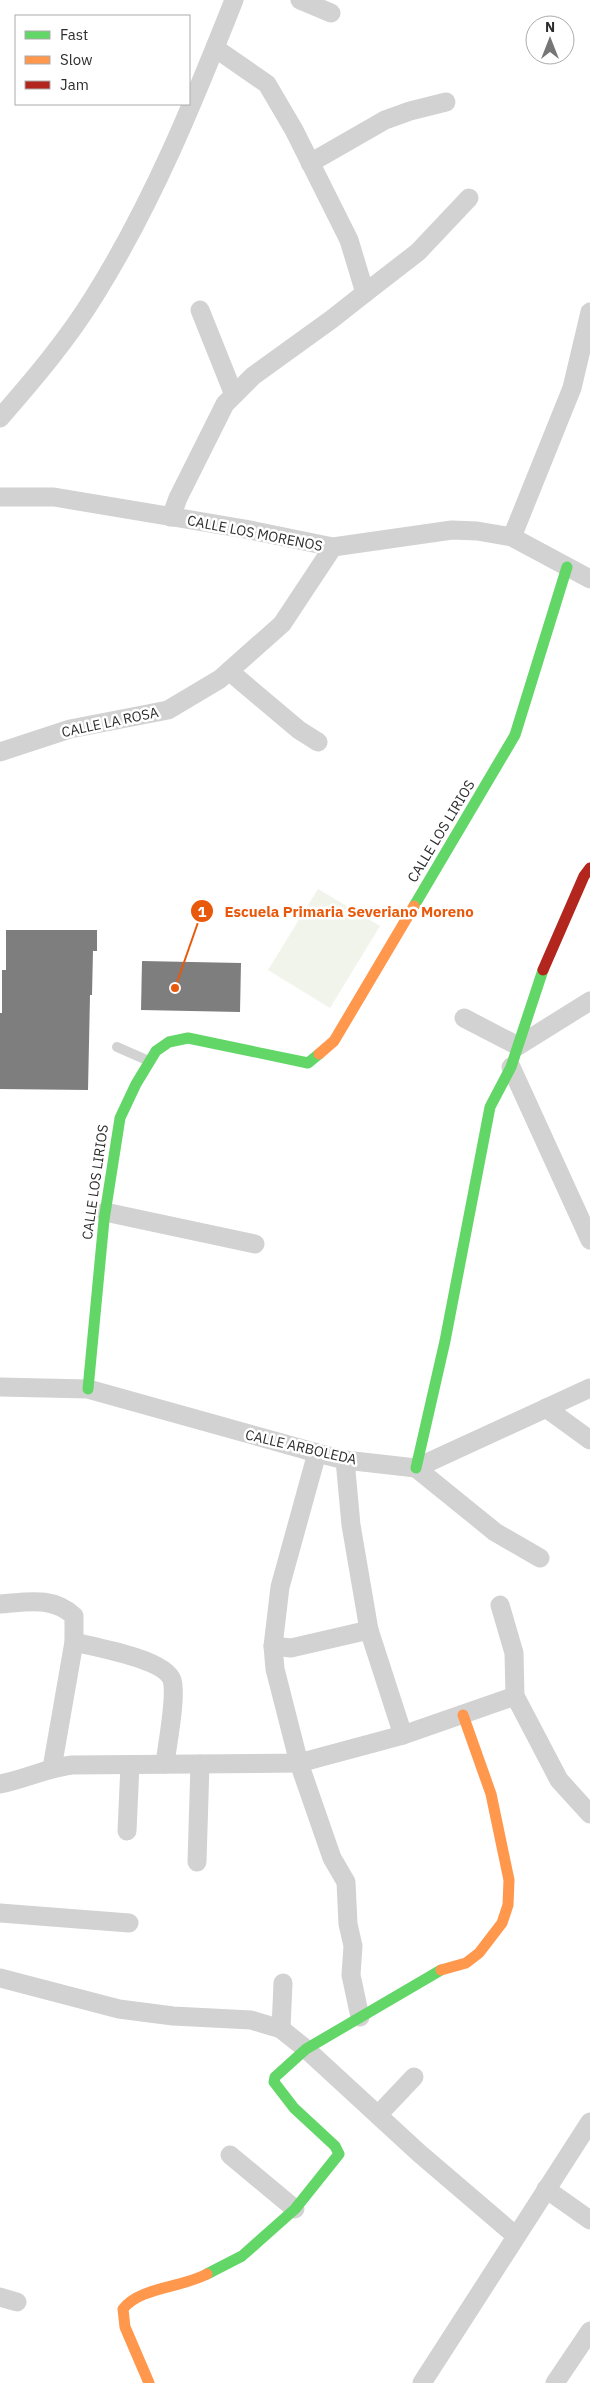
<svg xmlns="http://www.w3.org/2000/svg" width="590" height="2383" viewBox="0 0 590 2383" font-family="'IBM Plex Sans',sans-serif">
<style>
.green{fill:#f1f4eb}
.building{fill:#7e7e7e}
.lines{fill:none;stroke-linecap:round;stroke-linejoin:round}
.lane{stroke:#d2d2d2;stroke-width:10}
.street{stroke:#d2d2d2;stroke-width:19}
.fast{stroke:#63d668;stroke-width:11}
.slow{stroke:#ff974d;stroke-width:11}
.jam{stroke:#b3261e;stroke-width:11}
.labels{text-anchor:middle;stroke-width:5;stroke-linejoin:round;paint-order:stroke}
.street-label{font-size:14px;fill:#2d2d2d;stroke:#fff}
.leader{fill:none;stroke:#e8590c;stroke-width:2}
.callout-dot{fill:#e8590c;stroke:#fff;stroke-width:2}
.mark-label{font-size:15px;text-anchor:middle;font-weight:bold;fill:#fff}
.callout-label{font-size:15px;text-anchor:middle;font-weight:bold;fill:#e8590c;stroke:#fff;stroke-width:5;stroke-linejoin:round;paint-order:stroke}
</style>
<rect width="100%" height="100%" fill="#fff"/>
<!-- green -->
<polygon class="green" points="318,889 380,926 330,1008 268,970"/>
<!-- building -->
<g class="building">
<polygon points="6,930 97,930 97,951 93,951 92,995 90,995 88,1090 0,1089 0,1013 2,1013 2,970 6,970"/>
<polygon points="142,961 241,963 240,1012 141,1010"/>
</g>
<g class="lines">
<!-- lane -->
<polyline class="lane" points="117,1047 149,1061"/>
<!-- street -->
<g class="street">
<polyline points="300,0 331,13"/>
<polyline points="310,163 385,120 410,111 446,102"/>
<polyline points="365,293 418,252 469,198"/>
<polyline points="200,310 234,395"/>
<path d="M 0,418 C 34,379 68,339 95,295 C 153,202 194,101 234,0"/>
<polyline points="0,497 54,497 245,529 333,547 452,530 477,531 512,537 590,579"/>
<polyline points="171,517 178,498 225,404 253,376 332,319 365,293 349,240 294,130 267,84 215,48"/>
<polyline points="512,537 572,388 590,312"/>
<polyline points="229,671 299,730 318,742"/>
<polyline points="0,752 70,729 168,710 220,679 282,624 333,547"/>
<polyline points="464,1018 518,1046 590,1001"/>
<polyline points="511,1067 590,1240"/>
<polyline points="105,1212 255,1244"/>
<polyline points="0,1387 88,1389 317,1453 345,1460 416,1468 590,1388"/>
<polyline points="546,1408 590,1440"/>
<polyline points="317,1453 280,1587 273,1646 275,1669 299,1763 332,1858 346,1882 348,1924 353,1946 351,1975 360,2017"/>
<polyline points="345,1460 351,1525 369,1630 403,1735"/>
<polyline points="416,1468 495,1532 540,1558"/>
<path d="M 0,1604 C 28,1602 52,1596 74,1616 L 74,1642 L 52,1768"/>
<polyline points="500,1605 514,1653 515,1696 559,1780 590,1814"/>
<path d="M 74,1642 C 95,1647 165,1659 172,1680 C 177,1696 167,1745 165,1764"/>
<polyline points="273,1646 291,1648 369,1630"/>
<path d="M 0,1784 C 25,1779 47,1768 72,1765 L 299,1763 L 403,1735 L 515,1696"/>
<polyline points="127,1831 130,1765"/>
<polyline points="197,1862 200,1764"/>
<polyline points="0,1913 129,1923"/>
<polyline points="0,1978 119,2009 173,2016 251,2020 281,2029 306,2049 419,2153 516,2236"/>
<polyline points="281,2029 283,1983"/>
<polyline points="378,2115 414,2077"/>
<polyline points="230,2155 295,2209"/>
<polyline points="546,2189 590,2220"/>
<polyline points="0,2297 17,2302"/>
<polyline points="422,2383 590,2122"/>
<polyline points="555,2383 590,2331"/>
</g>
<!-- fast -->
<g class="fast">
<polyline points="414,906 515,735 567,567"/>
<polyline points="88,1389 104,1220 120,1118 136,1084 156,1051 169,1042 188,1038 308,1063 319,1054"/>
<polyline points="416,1468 445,1341 490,1107 511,1067 543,970"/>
<polyline points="207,2274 242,2256 295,2209 339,2154 335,2146 294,2108 274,2082 275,2077 306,2049 441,1970"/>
</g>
<!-- slow -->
<g class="slow">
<polyline points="319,1054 334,1041 414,906"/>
<polyline points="441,1970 466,1963 479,1953 502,1923 508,1905 509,1880 491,1794 463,1715"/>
<path d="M 149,2383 L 125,2327 L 123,2309 C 140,2287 181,2288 207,2274"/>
</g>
<!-- jam -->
<polyline class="jam" points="543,970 584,876 590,868"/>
</g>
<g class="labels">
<!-- street labels -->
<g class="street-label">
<text transform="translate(255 533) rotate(11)" y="5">CALLE LOS MORENOS</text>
<text transform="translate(110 722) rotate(-12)" y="5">CALLE LA ROSA</text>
<text transform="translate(441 831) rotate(-59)" y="5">CALLE LOS LIRIOS</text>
<text transform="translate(95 1182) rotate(-82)" y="5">CALLE LOS LIRIOS</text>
<text transform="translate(301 1447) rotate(13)" y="5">CALLE ARBOLEDA</text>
</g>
</g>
<!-- callouts -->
<path class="leader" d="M175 988L202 911"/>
<g class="callout-dot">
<circle cx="175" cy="988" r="5"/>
<circle cx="202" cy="911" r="12"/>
</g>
<g class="mark-label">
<text x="202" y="917">1</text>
</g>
<g class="callout-label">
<text x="349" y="917">Escuela Primaria Severiano Moreno</text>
</g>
<!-- legend -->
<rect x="15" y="15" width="175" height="90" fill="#ffffff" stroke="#ababab"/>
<rect x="25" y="31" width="25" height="8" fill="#63d668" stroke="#ababab"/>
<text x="60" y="40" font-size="15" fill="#2d2d2d">Fast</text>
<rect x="25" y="56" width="25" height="8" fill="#ff974d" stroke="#ababab"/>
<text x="60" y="65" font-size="15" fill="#2d2d2d">Slow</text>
<rect x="25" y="81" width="25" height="8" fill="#b3261e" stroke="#ababab"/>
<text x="60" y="90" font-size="15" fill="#2d2d2d">Jam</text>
<!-- north arrow -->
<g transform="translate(550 40)"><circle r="24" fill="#ffffff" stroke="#ababab"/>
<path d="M0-4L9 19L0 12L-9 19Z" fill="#767676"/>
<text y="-8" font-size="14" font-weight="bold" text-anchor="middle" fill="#2d2d2d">N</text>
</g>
</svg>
